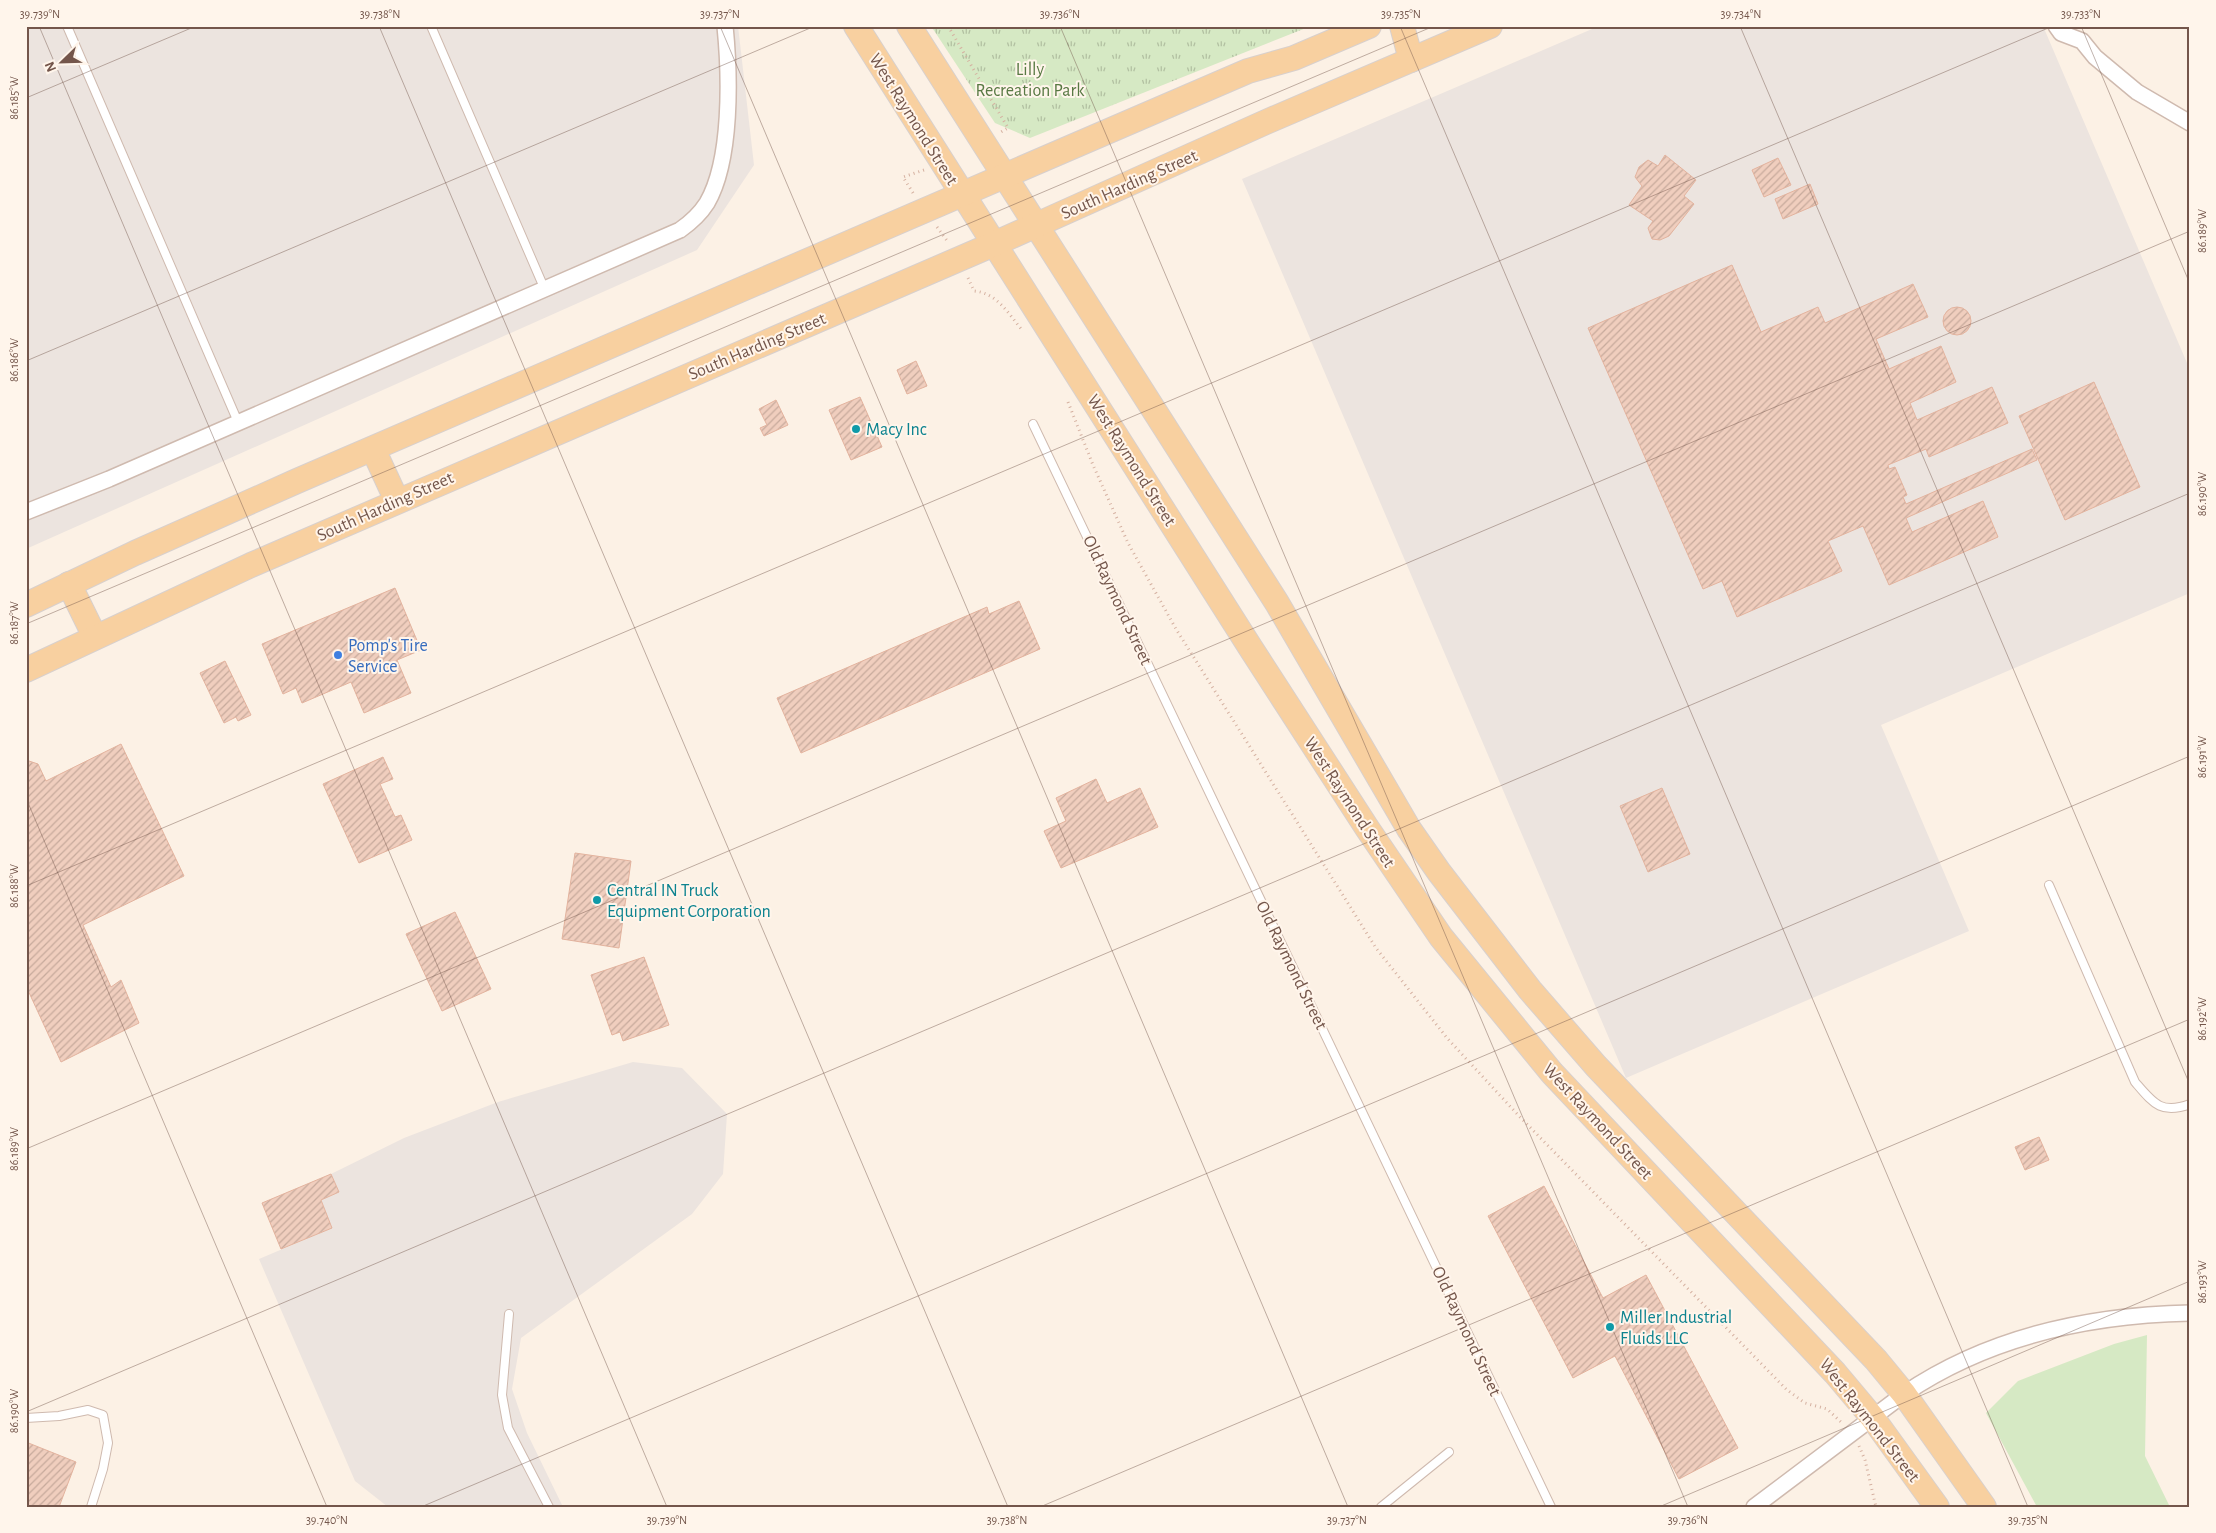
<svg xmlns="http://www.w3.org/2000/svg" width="2216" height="1533" viewBox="0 0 2216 1533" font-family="'Alegreya Sans',sans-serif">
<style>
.industrial{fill:#ece4df}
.grass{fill:#d6e9c4}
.park{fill:url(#park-tufts)}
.building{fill:url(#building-hatch);stroke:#e3b39e}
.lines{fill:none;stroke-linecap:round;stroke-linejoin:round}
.lane-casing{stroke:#cfbaaf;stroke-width:10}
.street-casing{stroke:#cfbaaf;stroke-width:18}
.primary-casing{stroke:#d8d0cd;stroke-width:26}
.path{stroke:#d5b1a1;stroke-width:3;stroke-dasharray:1 4;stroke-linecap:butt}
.lane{stroke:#fff;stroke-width:8}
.street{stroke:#fff;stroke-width:15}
.primary{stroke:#f8d0a0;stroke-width:24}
.ticks{fill:none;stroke:#74564b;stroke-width:1;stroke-opacity:0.45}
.culture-dot{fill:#0f9aa8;stroke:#fff5eb;stroke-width:2}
.shop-dot{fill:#3f7fe0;stroke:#fff5eb;stroke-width:2}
.labels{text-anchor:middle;stroke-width:4;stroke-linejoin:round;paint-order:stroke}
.park-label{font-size:18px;fill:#587943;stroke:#fff5eb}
.street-label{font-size:18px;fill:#74564b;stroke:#fff5eb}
.culture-label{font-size:18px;fill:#0d838f;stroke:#fff5eb;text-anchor:start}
.shop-label{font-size:18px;fill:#366cbe;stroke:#fff5eb;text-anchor:start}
.neatline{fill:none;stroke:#74564b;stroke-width:2}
.ticks-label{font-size:12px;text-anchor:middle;fill:#74564b}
</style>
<defs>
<pattern id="park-tufts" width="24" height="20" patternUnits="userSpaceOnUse" patternTransform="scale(1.25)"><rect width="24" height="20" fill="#d6e9c4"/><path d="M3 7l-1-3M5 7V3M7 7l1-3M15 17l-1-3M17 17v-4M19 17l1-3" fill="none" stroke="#b2c0a1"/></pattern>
<pattern id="building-hatch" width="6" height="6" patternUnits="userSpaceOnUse" patternTransform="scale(1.25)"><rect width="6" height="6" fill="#f0cebe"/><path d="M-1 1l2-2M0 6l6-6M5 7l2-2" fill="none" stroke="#c7aa9c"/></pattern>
</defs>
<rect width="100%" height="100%" fill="#fcf1e5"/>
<!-- industrial -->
<g class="industrial">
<polygon points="26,26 738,26 754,165 697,250 26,549"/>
<polygon points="1599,26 2043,26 2190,370 2190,593 1881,725 1969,931 1626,1078 1242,179"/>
<polygon points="633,1062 682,1068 727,1114 723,1174 692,1214 521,1338 512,1389 527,1433 563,1507 388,1507 355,1481 259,1259 332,1228 321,1200 339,1192 331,1174 404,1138 498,1102"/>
</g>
<!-- grass -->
<polygon class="grass" points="2147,1335 2145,1456 2170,1507 2037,1507 1986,1413 2018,1381 2114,1344"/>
<!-- park -->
<polygon class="park" points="931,26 1311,26 1030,138 995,123"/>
<!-- building -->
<g class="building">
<polygon points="1665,155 1696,180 1684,196 1694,204 1669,236 1660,240 1652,239 1648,228 1653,221 1629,205 1642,186 1635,177 1639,167 1648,160 1658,166"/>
<polygon points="1778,158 1791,185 1764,197 1752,170"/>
<polygon points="1810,184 1818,204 1783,219 1775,199"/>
<polygon points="1732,265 1761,332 1818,307 1825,323 1913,284 1928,317 1876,339 1889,369 1941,346 1956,382 1910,403 1917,420 1992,387 2008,423 1929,457 1926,449 1888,465 1889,469 1895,467 1907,495 1903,497 1906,504 2032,449 2037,460 1906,518 1912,532 1983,501 1998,537 1889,585 1863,526 1828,541 1842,571 1737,617 1722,581 1703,589 1588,328"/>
<circle cx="1957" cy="321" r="14"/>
<polygon points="916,361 927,386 907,394 897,370"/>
<polygon points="2094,382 2140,487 2065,520 2019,416"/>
<polygon points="860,397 882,447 851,460 829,410"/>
<polygon points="776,400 788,425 764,436 760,428 767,425 759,409"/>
<polygon points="395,588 421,650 397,660 411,693 364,713 351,682 302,703 296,688 283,694 262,644"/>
<polygon points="1019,601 1040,649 801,753 777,698 987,607 989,614"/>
<polygon points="225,661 251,715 238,721 236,717 224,723 200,673"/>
<polygon points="121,744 184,876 83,925 111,987 121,980 139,1023 61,1062 26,986 26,760 38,764 46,781"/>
<polygon points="383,757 393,779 380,784 395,817 401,815 412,840 359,863 323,784"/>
<polygon points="1096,779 1107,803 1140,788 1158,827 1061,868 1044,831 1066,821 1056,798"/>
<polygon points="1662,788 1690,854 1648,872 1620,806"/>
<polygon points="575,853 631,861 619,948 562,939"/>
<polygon points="455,912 491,989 442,1011 406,934"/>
<polygon points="644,957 669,1025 623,1041 620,1032 612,1035 591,975"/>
<polygon points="2039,1137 2049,1160 2025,1170 2015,1147"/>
<polygon points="331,1174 339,1192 321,1200 332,1228 281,1249 262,1203"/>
<polygon points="1544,1186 1603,1298 1646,1275 1738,1448 1679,1479 1615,1356 1573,1378 1488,1216"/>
<polygon points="26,1442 76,1462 59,1507 26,1507"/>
</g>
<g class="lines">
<defs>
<g id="lane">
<polyline points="67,26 238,422"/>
<polyline points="431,26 545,290"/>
<polyline points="1033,424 1551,1507"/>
<path d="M 2049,885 L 2135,1082 C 2153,1103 2161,1115 2190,1104"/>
<polyline points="509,1314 502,1395 508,1428 549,1507"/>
<polyline points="26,1418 59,1416 88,1410 103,1415 108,1443 103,1469 91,1507"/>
<polyline points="1381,1507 1449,1452"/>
</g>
<g id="street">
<polyline points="2056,26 2061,33 2082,41 2095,57 2137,92 2190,123"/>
<path d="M 26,512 L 109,479 L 680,230 C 690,223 700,214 707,203 C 732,160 730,76 725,26"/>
<path d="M 1754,1507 L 1904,1394 C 1988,1337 2090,1315 2190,1313"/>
</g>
<g id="primary">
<polyline points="856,26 1250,647 1367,828 1441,937 1552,1073 1835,1373 1872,1417 1937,1507"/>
<polyline points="909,26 1277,603 1409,829 1439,872 1530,990 1596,1066 1876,1360 1904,1394 1984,1507"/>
<polyline points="1402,26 1411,60"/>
<polyline points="373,449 397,501"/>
<polyline points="69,584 95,637"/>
<polyline points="26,605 135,553 297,481 1248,71 1294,58 1369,26"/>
<polyline points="26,670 251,565 994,244 1266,122 1490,26"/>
</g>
</defs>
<!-- lane casing -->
<use href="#lane" class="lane-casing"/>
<!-- street casing -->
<use href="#street" class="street-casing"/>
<!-- primary casing -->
<use href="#primary" class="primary-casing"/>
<!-- path -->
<g class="path">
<polyline points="948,26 1008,128 1001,132"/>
<polyline points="913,193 903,177 924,170"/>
<polyline points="937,227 948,242"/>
<path d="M 968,278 L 974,291 C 997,293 1008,313 1022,330"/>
<polyline points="1068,402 1093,465 1128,543 1176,629 1376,948 1447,1038 1519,1116 1787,1390 1805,1403 1827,1409 1841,1422"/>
<polyline points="1859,1446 1865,1460 1876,1507"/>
</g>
<!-- lane -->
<use href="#lane" class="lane"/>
<!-- street -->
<use href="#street" class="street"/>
<!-- primary -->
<use href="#primary" class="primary"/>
</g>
<!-- ticks -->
<path class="ticks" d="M 39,26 L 667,1507M 379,26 L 1008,1507M 720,26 L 1348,1507M 1060,26 L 1688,1507M 1400,26 L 2028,1507M 1740,26 L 2190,1085M 2081,26 L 2190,284M 26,98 L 196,26M 26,361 L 815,26M 26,624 L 1434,26M 26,798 L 327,1507M 26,886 L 2053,26M 26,1149 L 2190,231M 26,1412 L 2190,493M 421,1507 L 2190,756M 1040,1507 L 2190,1019M 1659,1507 L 2190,1281"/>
<!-- markers -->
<g class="culture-dot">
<circle cx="856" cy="429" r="5"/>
<circle cx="597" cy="900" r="5"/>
<circle cx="1610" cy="1327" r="5"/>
</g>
<circle class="shop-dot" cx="338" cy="655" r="5"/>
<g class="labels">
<!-- park labels -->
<g class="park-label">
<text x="1030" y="75">Lilly<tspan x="1030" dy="21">Recreation Park</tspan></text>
</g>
<!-- street labels -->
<g class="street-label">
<text transform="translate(914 119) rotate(58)" y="6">West Raymond Street</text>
<text transform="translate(1129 184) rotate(-24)" y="6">South Harding Street</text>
<text transform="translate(757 346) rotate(-23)" y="6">South Harding Street</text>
<text transform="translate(1132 460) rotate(58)" y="6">West Raymond Street</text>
<text transform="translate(385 506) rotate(-24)" y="6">South Harding Street</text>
<text transform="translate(1118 600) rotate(65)" y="6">Old Raymond Street</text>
<text transform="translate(1350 802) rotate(57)" y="6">West Raymond Street</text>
<text transform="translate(1292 965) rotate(64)" y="6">Old Raymond Street</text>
<text transform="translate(1598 1121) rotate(47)" y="6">West Raymond Street</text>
<text transform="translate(1467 1331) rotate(65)" y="6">Old Raymond Street</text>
<text transform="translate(1870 1420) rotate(52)" y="6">West Raymond Street</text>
</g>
<!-- culture labels -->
<g class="culture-label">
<text x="866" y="435">Macy Inc</text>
<text x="607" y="896">Central IN Truck<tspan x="607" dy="21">Equipment Corporation</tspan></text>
<text x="1620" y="1323">Miller Industrial<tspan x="1620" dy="21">Fluids LLC</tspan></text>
</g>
<!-- shop labels -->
<g class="shop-label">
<text x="348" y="651">Pomp's Tire<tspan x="348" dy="21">Service</tspan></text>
</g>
</g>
<!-- border -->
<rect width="2216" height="1533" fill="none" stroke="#fff5eb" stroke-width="55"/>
<!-- north arrow -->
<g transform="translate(62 62) rotate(247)" stroke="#fff5eb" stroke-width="4" paint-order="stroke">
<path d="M0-4L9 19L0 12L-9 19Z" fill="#74564b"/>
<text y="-8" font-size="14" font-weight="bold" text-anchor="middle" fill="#74564b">N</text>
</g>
<rect x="28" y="28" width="2160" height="1478" class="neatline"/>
<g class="ticks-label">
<text x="40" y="18">39.739°N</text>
<text x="380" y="18">39.738°N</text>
<text x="720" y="18">39.737°N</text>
<text x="1060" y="18">39.736°N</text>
<text x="1401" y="18">39.735°N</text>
<text x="1741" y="18">39.734°N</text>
<text x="2081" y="18">39.733°N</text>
<text transform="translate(14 98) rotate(-90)" y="4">86.185°W</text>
<text transform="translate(2202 231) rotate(-90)" y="4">86.189°W</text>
<text transform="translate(14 360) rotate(-90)" y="4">86.186°W</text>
<text transform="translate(2202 494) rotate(-90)" y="4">86.190°W</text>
<text transform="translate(14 623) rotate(-90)" y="4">86.187°W</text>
<text transform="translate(2202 757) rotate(-90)" y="4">86.191°W</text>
<text transform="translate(14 886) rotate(-90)" y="4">86.188°W</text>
<text transform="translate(2202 1019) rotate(-90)" y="4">86.192°W</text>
<text transform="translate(14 1149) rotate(-90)" y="4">86.189°W</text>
<text transform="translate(2202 1282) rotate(-90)" y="4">86.193°W</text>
<text transform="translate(14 1411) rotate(-90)" y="4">86.190°W</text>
<text x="327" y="1524">39.740°N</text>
<text x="667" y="1524">39.739°N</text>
<text x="1007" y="1524">39.738°N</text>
<text x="1347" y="1524">39.737°N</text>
<text x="1688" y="1524">39.736°N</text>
<text x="2028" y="1524">39.735°N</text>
</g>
</svg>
